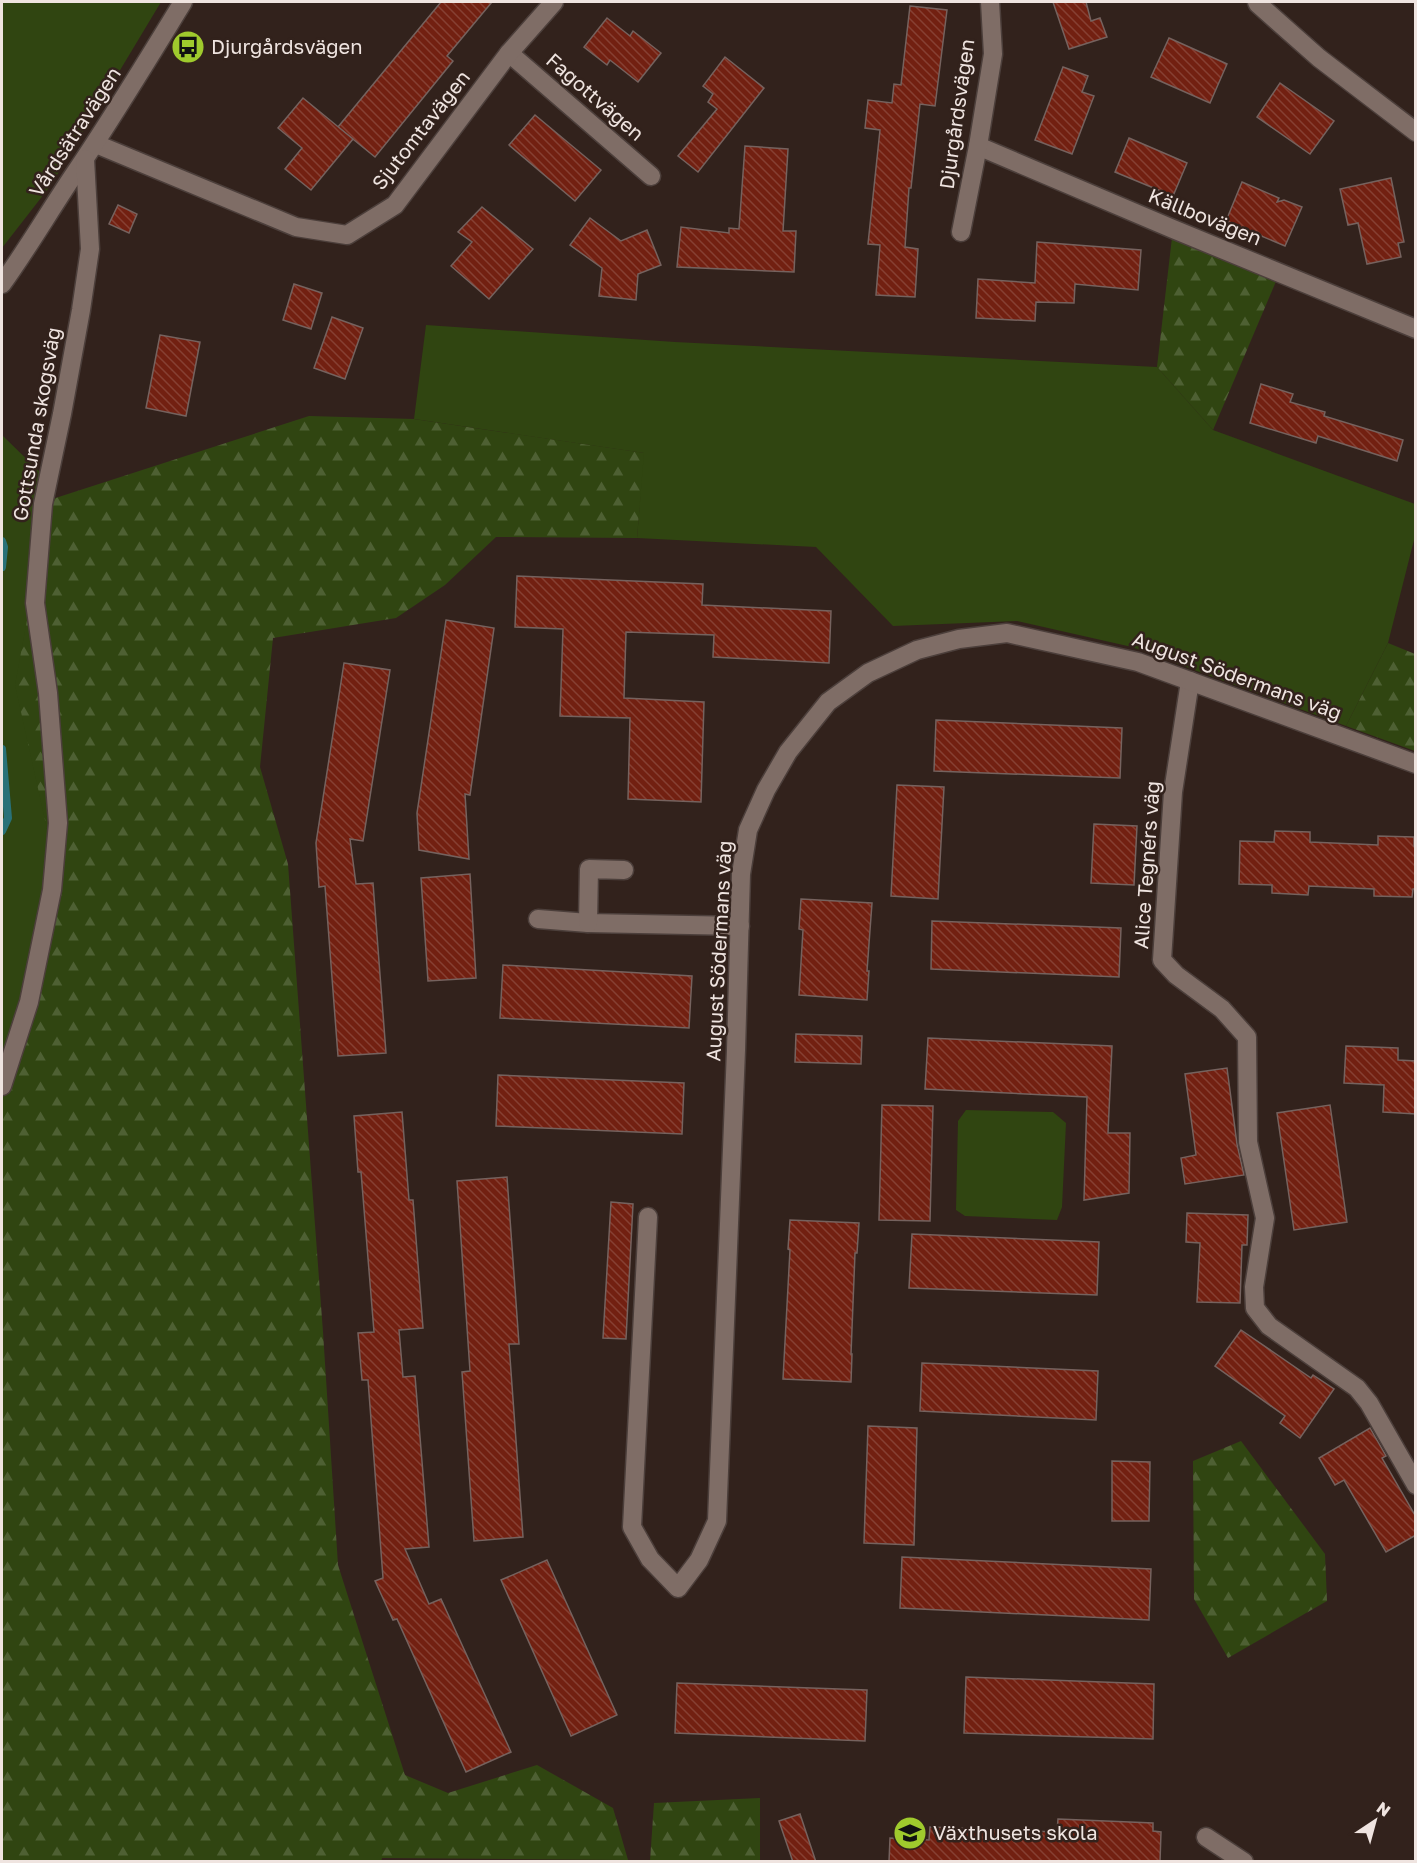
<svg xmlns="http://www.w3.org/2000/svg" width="1417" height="1863" viewBox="0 0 1417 1863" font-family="'Golos Text',sans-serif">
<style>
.forest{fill:url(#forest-firs)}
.park{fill:#304511}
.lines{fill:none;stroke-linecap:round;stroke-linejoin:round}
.stream{stroke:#297178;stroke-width:8}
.building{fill:url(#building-back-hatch);stroke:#75625e;stroke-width:1.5}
.minor-casing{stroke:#4c3f3b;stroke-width:21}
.minor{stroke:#7f6d66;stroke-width:18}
.labels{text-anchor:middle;stroke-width:5;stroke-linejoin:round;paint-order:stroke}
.poi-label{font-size:20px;fill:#efe4e0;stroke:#32221c;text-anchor:start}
.street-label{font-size:20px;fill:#efe4e0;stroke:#32221c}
</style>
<defs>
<pattern id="forest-firs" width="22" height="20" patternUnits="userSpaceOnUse" patternTransform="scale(1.5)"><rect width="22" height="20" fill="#304511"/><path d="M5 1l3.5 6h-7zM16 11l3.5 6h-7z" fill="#4e6033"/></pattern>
<pattern id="building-back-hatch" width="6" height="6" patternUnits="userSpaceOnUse" patternTransform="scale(1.5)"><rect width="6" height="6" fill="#722011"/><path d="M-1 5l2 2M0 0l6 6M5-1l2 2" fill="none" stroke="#864033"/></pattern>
</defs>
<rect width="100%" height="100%" fill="#32221c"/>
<!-- forest -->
<g class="forest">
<polygon points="1173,229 1280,272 1213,430 1157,367"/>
<polygon points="309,416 414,419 645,453 637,538 496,537 445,585 396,618 273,638 260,767 288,864 323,1332 338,1565 405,1775 448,1793 537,1765 613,1808 628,1860 382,1858 381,1862 2,1861 2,576 6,514"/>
<polygon points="1388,643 1415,654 1415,751 1346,726"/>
<polygon points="1241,1441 1325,1554 1327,1601 1228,1658 1194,1599 1193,1461"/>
<polygon points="760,1798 760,1861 650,1861 654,1803"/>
</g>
<!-- park -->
<g class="park">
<polygon points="2,2 161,2 51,185 2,248"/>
<polygon points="426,325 675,342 1157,367 1213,430 1415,504 1415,536 1388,643 1346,726 1132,647 1017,621 893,626 816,547 637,538 644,453 414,419"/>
<polygon points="2,435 52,484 15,685 53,856 38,988 2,1080"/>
<polygon points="966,1110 1053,1112 1066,1123 1062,1207 1057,1220 965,1216 956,1210 958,1121"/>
</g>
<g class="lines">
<!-- stream -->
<g class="stream">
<polyline points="2,541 4,547 2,567"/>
<polyline points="2,749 8,818 2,831"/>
</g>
</g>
<!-- building -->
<g class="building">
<polygon points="441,2 492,2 447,56 453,61 375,157 338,127"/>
<polygon points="1053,2 1086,2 1091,21 1100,18 1107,37 1069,49"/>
<polygon points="910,6 947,10 935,106 920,104 911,188 909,188 905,247 918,249 915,297 876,295 880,245 868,244 880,130 865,128 868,100 892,103 894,84 901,85"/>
<polygon points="607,18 630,36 633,31 661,53 638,82 610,60 607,65 584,47"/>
<polygon points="1169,38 1227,64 1210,103 1151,77"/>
<polygon points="725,57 764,88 698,172 678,156 717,109 708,102 713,94 703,86"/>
<polygon points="1063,67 1088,76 1082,92 1094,96 1072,154 1035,140"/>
<polygon points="1280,83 1334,121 1310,154 1257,117"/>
<polygon points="303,98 353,139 311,190 285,169 302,148 278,128"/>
<polygon points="535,115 601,170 575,201 509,145"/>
<polygon points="1129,138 1187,163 1173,196 1115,172"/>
<polygon points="745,146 788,149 783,231 796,231 794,272 677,267 681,227 729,233 729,228 739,229"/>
<polygon points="1391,178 1404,242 1398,243 1401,257 1367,264 1358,223 1348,225 1340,189"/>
<polygon points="1242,182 1279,198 1277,202 1284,200 1302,207 1285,246 1226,221"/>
<polygon points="118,205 137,214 129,233 109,224"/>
<polygon points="482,207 533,249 489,299 451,266 472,242 458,232"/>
<polygon points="590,218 621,241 647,230 661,265 638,274 636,300 599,296 602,268 570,245"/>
<polygon points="1037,242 1141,250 1138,290 1075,284 1074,303 1036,302 1035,321 976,318 978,279 1035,283"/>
<polygon points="294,284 322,293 311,329 283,320"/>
<polygon points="332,317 363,328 345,379 314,368"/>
<polygon points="160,335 200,342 186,416 146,408"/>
<polygon points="1261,384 1293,394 1290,402 1325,412 1324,416 1403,440 1397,461 1318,436 1316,443 1250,423"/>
<polygon points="517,576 703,584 702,605 831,611 829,663 713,657 714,635 626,632 624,698 704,702 701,802 628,799 630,718 560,716 563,629 515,627"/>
<polygon points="446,620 494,628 470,795 465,794 469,859 419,850 417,813"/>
<polygon points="344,663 390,670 363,841 350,839 356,884 373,883 386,1053 338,1056 325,886 319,887 316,843"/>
<polygon points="936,720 1122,728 1120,778 934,771"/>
<polygon points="897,785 944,787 938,899 891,896"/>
<polygon points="1094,824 1137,826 1134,885 1091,883"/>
<polygon points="1275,831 1310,832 1310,842 1378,845 1378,836 1414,837 1414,846 1416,846 1416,889 1413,889 1412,897 1374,896 1374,889 1309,886 1308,895 1272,893 1272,885 1239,884 1240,841 1274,842"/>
<polygon points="470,874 476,978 428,981 421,878"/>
<polygon points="801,899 872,903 867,971 869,971 867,1000 799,995 803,930 799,929"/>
<polygon points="932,921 1121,928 1119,977 931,969"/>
<polygon points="503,965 692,976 689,1028 500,1018"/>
<polygon points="796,1034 862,1036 861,1064 795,1062"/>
<polygon points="928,1038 1112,1046 1108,1133 1130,1133 1129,1193 1084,1200 1087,1097 925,1089"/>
<polygon points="1346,1046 1398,1048 1398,1060 1416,1061 1416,1114 1383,1112 1384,1085 1344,1083"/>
<polygon points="1227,1068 1237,1144 1244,1175 1185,1184 1181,1158 1196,1155 1185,1074"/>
<polygon points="498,1075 684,1083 682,1134 496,1126"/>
<polygon points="882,1105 933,1106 930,1221 879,1220"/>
<polygon points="1330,1105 1347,1222 1294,1230 1277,1113"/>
<polygon points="402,1112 409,1200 413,1200 423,1328 399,1330 403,1377 415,1376 429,1547 405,1549 429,1604 441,1599 511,1752 466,1772 397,1619 393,1620 375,1581 383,1578 368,1380 362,1380 358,1333 374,1332 361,1172 358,1172 354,1116"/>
<polygon points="507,1177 519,1344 509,1344 523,1537 474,1541 462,1372 470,1371 457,1181"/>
<polygon points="611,1202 633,1204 626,1339 603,1338"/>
<polygon points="1187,1213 1248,1215 1247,1245 1242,1245 1240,1303 1197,1302 1200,1243 1186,1242"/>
<polygon points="790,1220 859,1223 857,1253 855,1253 851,1354 852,1354 851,1382 783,1379 790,1250 788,1249"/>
<polygon points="912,1234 1099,1242 1097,1295 909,1288"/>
<polygon points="1241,1330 1311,1378 1313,1375 1334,1389 1300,1438 1280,1423 1285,1416 1215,1366"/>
<polygon points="922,1363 1098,1371 1096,1420 920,1411"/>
<polygon points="868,1426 917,1428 914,1545 864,1543"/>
<polygon points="1370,1428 1386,1456 1382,1458 1416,1517 1416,1535 1386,1552 1344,1480 1335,1485 1319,1458"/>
<polygon points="1112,1461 1150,1462 1149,1521 1112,1521"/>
<polygon points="902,1557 1151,1569 1149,1620 900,1608"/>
<polygon points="547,1560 617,1715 571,1736 501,1580"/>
<polygon points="966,1677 1154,1684 1153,1739 964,1733"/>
<polygon points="677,1683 867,1690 865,1741 675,1733"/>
<polygon points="800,1814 816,1862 793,1862 779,1821"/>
<polygon points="1058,1819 1153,1823 1153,1831 1161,1832 1160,1862 889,1862 890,1838 929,1840 930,1827 1057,1832"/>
</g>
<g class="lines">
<defs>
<g id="minor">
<polyline points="1257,2 1258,4 1319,58 1416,132"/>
<polyline points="509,53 651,176"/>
<polyline points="96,144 296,227 347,235 395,205 509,53 554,2"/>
<polyline points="978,146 1173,229 1416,329"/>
<polyline points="961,232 978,146 993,54 990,2"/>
<path d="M 2,284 C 28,248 50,210 75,173 C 113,117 148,59 183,2"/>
<polyline points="1190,681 1173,792 1162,960 1176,975 1222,1009 1247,1037 1248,1142 1265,1218 1254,1287 1255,1308 1269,1326 1357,1388 1369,1403 1416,1485"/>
<polyline points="538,919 588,923 740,926"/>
<polyline points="588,923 589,869 624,870"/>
<polyline points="2,1086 29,1002 52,890 58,823 48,693 35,603 43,504 62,414 81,310 90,249 85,159"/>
<polyline points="648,1217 632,1527 650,1559 678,1588 699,1560 717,1521 736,1050 741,874 748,830 766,790 788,752 828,702 868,673 917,650 959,639 1007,633 1138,662 1416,764"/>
<polyline points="1206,1837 1244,1862"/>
</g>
</defs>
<!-- minor casing -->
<use href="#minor" class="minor-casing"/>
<!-- minor -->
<use href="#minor" class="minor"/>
</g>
<!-- icons -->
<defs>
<symbol id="bus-disc" viewBox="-11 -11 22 22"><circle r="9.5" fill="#9fca2d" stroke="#32221c"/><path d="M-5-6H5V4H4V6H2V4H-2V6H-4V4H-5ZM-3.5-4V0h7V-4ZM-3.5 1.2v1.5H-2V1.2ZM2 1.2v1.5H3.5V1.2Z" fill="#111"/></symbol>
<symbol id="school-disc" viewBox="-11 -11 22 22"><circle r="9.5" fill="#9fca2d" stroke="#32221c"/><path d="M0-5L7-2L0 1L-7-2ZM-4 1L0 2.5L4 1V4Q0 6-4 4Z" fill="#111"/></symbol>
</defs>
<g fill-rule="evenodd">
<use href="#bus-disc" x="169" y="28" width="38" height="38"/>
<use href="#school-disc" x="891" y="1814" width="38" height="38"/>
</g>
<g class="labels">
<!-- poi labels -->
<g class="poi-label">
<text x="211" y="54">Djurgårdsvägen</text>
<text x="933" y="1840">Växthusets skola</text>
</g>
<!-- street labels -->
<g class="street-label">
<text transform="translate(595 97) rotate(41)" y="7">Fagottvägen</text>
<text transform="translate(957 114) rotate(-82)" y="7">Djurgårdsvägen</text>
<text transform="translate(421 130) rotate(-52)" y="7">Sjutomtavägen</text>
<text transform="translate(75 132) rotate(-57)" y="7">Vårdsätravägen</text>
<text transform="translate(1205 217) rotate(22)" y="7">Källbovägen</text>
<text transform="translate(37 424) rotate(-80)" y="7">Gottsunda skogsväg</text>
<text transform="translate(1237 676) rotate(20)" y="7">August Södermans väg</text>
<text transform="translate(1147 865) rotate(-86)" y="7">Alice Tegnérs väg</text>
<text transform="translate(719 951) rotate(-87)" y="7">August Södermans väg</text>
</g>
</g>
<!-- border -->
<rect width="1417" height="1863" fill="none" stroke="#efe4e0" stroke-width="6"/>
<!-- north arrow -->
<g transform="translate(1375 1821) rotate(36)" stroke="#32221c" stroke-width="4.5" paint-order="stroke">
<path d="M0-4.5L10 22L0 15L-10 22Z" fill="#efe4e0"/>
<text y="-9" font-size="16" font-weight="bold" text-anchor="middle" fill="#efe4e0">N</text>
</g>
</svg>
